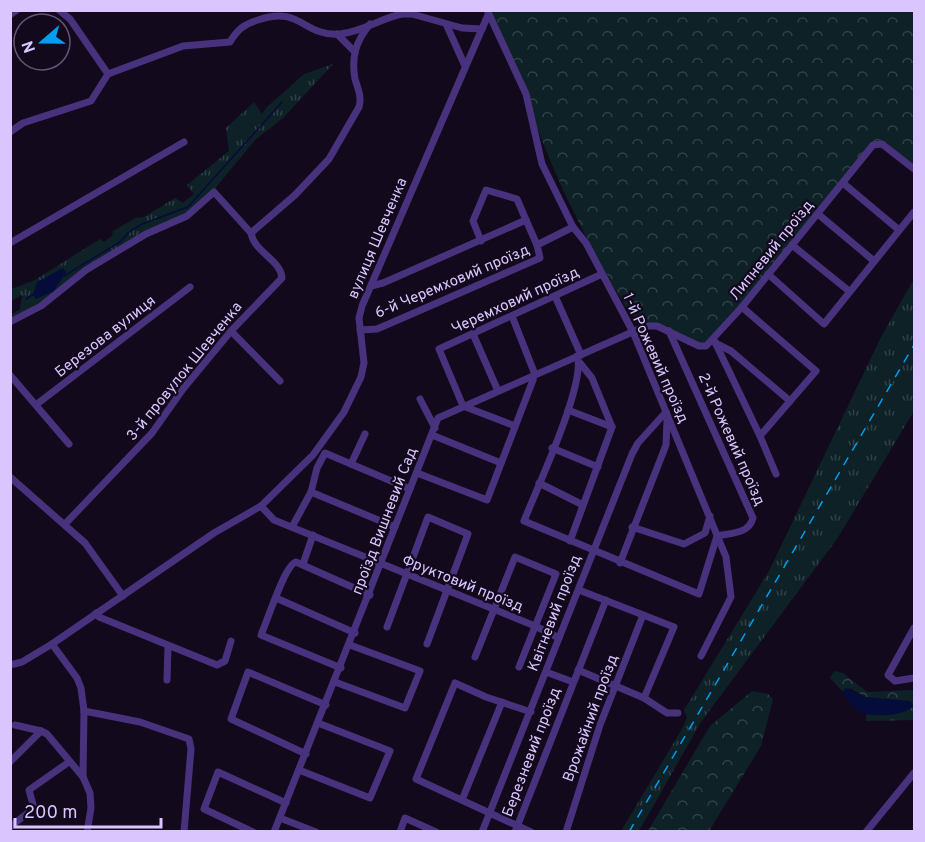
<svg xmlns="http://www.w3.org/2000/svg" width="925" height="842" viewBox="0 0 925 842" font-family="Overpass,sans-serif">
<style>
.grass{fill:url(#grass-tufts)}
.forest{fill:url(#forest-crowns)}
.water{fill:#060c3a}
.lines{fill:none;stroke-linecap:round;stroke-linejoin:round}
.stream{stroke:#060c3a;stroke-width:1.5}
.minor{stroke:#48327e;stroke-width:7}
.rail{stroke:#009df0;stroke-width:1.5;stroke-dasharray:9 8;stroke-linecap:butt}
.labels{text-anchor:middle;stroke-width:4.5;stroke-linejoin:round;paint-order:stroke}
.street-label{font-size:15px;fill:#dac5ff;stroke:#120a1c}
</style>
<defs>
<pattern id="grass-tufts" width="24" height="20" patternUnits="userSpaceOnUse" patternTransform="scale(1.5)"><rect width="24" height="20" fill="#0d2127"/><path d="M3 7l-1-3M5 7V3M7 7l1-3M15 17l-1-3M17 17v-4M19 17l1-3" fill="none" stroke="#304047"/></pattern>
<pattern id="forest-crowns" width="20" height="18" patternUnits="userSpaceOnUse" patternTransform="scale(1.5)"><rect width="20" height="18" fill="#0d2127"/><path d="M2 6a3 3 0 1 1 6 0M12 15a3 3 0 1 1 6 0" fill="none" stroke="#304047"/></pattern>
</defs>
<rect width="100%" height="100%" fill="#120a1c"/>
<!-- grass -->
<g class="grass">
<polygon points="333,64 283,118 255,140 213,191 186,215 145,233 54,295 11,321 11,315 20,309 22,295 11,301 11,289 35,280 100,239 104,242 112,236 113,231 135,218 144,217 175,198 183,203 194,194 187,185 229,151 226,128 254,102 262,114 267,107 304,74"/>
<polygon points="914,279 914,411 837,539 701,722 639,831 621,831 682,729 687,718 684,710 769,571 881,337"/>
</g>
<!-- forest -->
<g class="forest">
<path d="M 491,11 L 914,11 L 914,169 L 879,143 L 706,346 L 634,317 L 629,312 C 600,265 574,216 552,165 C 531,114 513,61 491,11 Z"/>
<polygon points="834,671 843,673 867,692 914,690 914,720 866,721 866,714 888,714 913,707 865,697 850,688 843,692 830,678"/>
<polygon points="752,691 768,694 773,699 761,746 709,831 648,831 710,726"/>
</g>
<!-- water -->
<g class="water">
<polygon points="63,268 66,272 54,291 36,299 33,295 37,282"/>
<path d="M 845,688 L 865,697 L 910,701 L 914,705 C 905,717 870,718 858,711 C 850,707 847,699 843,692 Z"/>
</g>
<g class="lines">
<!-- stream -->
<g class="stream">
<polyline points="64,276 120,242 129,232 142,224 188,207 282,102"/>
<polyline points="26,299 34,294"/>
</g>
<!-- minor -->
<g class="minor">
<polyline points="59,10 70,19 108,74"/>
<polyline points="487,10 526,94 542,164 573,227 586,243 633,332 726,557 731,597 701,656"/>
<polyline points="10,15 17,10"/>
<polyline points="447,26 465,66"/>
<polyline points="337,34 354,51"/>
<path d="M 10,132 L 23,123 L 91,101 L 108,74 L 183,46 L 230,42 C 237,30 244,24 258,20 C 301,5 303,37 340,34 C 362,32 381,18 402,14 L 412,14 L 462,28 L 482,29"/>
<polyline points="843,183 899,230"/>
<polyline points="818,214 874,261"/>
<polyline points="481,241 473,221 486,190 517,199 526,220"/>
<polyline points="10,243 184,142"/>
<polyline points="792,245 849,291"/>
<polyline points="768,274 824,324 914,212"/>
<polyline points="371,286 383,283 526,220 537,245"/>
<polyline points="555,296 581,355"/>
<polyline points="10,322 41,306 86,270 146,234 187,216 214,192 251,233"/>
<polyline points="360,330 377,329 391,323 540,258 537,245 573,227"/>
<polyline points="231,331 280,381"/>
<polyline points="473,334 498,391"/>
<polyline points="714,340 760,436 816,371 742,307"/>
<polyline points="715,343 731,351 790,401"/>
<path d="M 577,356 C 587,382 536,490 524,521 L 699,594 L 717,536 C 731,533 749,534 753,518 L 669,331"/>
<polyline points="10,375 69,444"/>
<polyline points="420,399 435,428"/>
<polyline points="37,404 190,287"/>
<polyline points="568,410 612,427"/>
<polyline points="515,426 463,406 439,349 602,274"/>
<polyline points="432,435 501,463"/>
<polyline points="760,436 776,474"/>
<polyline points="552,448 598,467"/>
<polyline points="351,464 365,434"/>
<polyline points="417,473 487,500 533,380 534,372 512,316"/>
<polyline points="10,477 85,543 123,596"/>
<polyline points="539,483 583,505"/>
<polyline points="311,492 395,527"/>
<polyline points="261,506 274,520 535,626 559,638"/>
<path d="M 65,524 L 152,433 L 183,389 L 231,331 L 282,278 C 281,260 254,252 251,233 L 295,195 L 329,159 L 359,107 C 362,97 358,89 355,79 C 351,57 356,41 370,24"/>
<polyline points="292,527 311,492 317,468 325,453 410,489"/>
<polyline points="632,527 684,544 705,533 710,516"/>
<polyline points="570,541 612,427 592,378 580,363"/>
<polyline points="620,563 666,445 667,421"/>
<polyline points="303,564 313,535"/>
<polyline points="579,590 674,627 644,698"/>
<polyline points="276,598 355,633"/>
<polyline points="96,613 99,617 217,665 225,661 231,641"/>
<polyline points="387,627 428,517 468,534 427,644"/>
<polyline points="914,628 888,675 895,681 914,678"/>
<polyline points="52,644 77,678 81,688 84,711 83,777 90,793 91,808 87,832"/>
<polyline points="475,657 515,557 556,574 519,667"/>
<polyline points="10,665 22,662 52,644 214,533 261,506 313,455 344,412 361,377 364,363 359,318 362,306 488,15"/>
<path d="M 341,668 L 261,635 C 267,622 285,564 296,562 L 370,595"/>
<polyline points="578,670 644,698 667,713 678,713"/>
<polyline points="546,672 573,682"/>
<polyline points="167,680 168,646"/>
<polyline points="335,682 405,708 420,671 350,645"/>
<polyline points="84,711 140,722 189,739 191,749 184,832"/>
<polyline points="531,712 486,697 455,683 416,779 531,832"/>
<polyline points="41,731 47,734 83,777"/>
<polyline points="306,754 231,719 248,672 326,705"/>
<polyline points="10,762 41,731 15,725"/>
<polyline points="299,770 370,798 390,751 318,723"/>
<polyline points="462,800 502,702"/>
<polyline points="280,818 316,832"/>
<polyline points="10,827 34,808 29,790 69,762"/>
<polyline points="253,832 204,809 218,772 286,803"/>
<polyline points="274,832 438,418 646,326 657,326 699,346 706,346 742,307 873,145 882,144 914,169"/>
<polyline points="400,832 405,818 436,832"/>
<polyline points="482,832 632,454 638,443 666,412"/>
<polyline points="515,832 606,600"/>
<polyline points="566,832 600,725 643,615"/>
<polyline points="866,832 914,773"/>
</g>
<!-- rail -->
<polyline class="rail" points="629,832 914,345"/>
</g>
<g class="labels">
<!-- street labels -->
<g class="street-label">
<text transform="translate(377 238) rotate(-67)" y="5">вулиця Шевченка</text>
<text transform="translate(771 250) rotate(-51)" y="5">Липневий проїзд</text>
<text transform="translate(452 281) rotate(-23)" y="5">6-й Черемховий проїзд</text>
<text transform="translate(515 300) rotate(-25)" y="5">Черемховий проїзд</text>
<text transform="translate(105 336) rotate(-38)" y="5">Березова вулиця</text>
<text transform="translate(656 358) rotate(66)" y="5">1-й Рожевий проїзд</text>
<text transform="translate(184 371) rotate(-51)" y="5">3-й провулок Шевченка</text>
<text transform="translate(732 439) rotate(66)" y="5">2-й Рожевий проїзд</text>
<text transform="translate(384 521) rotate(-69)" y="5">проїзд Вишневий Сад</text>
<text transform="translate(463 583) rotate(22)" y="5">Фруктовий проїзд</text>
<text transform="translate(554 613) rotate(-69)" y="5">Квітневий проїзд</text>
<text transform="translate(590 718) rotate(-70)" y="5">Врожайний проїзд</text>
<text transform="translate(531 752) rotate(-69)" y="5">Березневий проїзд</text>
</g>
</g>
<!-- border -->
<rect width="925" height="842" fill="none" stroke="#dac5ff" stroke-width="24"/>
<!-- north arrow -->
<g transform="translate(42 42) rotate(250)"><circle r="28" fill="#120a1c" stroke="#625577" stroke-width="1.5"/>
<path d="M0-4.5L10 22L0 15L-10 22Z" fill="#009df0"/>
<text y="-9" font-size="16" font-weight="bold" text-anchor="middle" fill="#dac5ff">N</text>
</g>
<!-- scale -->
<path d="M15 818v9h146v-9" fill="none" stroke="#dac5ff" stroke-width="3"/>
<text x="24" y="818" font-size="18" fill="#dac5ff" stroke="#120a1c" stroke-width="4.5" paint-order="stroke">200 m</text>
</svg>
